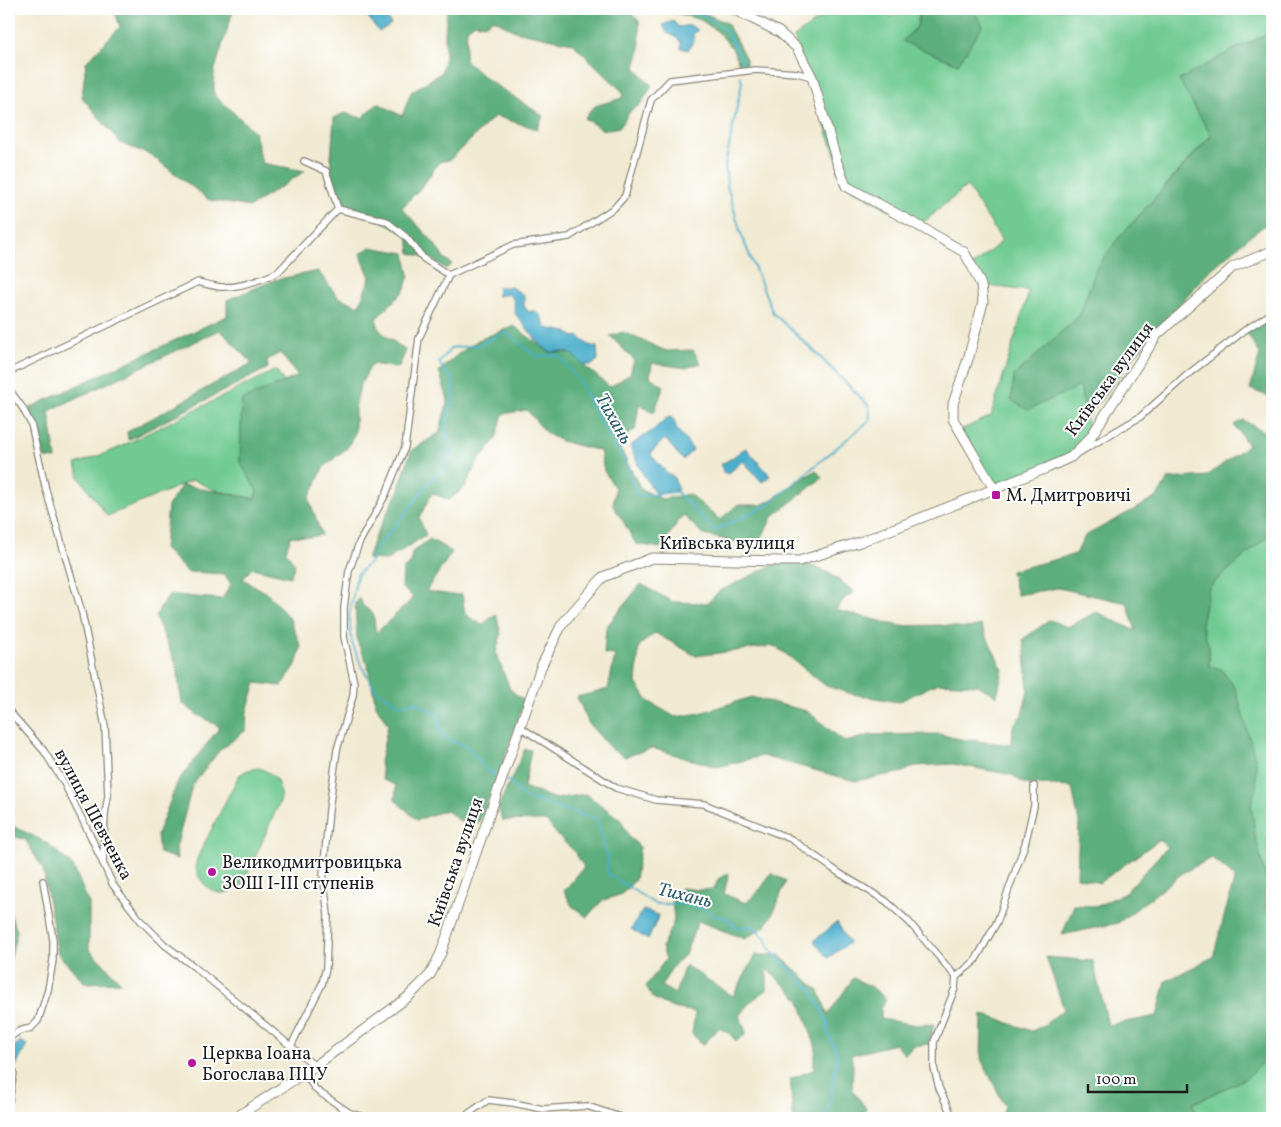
<svg xmlns="http://www.w3.org/2000/svg" width="1281" height="1127" viewBox="0 0 1281 1127" font-family="Vollkorn,serif">
<style>
.green{fill:#70ca91;stroke:#467356}
.forest{fill:#5cae7b;stroke:#3c654c}
.water{fill:#4cafcb;stroke:#346674}
.lines{fill:none;stroke-linecap:round;stroke-linejoin:round}
.stream{stroke:#4cafcb;stroke-width:2}
.street-casing{stroke:#868377;stroke-width:8}
.secondary-casing{stroke:#868377;stroke-width:11}
.street{stroke:#fff;stroke-width:5.5}
.secondary{stroke:#fff;stroke-width:9}
.poi-dot{fill:#b5179e;stroke:#fff;stroke-width:2}
.labels{text-anchor:middle;stroke-width:4;stroke-linejoin:round;paint-order:stroke}
.street-label{font-size:18px;fill:#1c1c1c;stroke:#fff}
.poi-label{font-size:18px;fill:#1c1c1c;stroke:#fff;text-anchor:start}
.water-label{font-size:19px;font-style:italic;fill:#325e6b;stroke:#fff}
</style>
<rect width="100%" height="100%" fill="#fff"/>
<filter id="ink" filterUnits="userSpaceOnUse"><feTurbulence type="fractalNoise" baseFrequency=".02" numOctaves="2"/><feDisplacementMap in="SourceGraphic" scale="10" xChannelSelector="R" yChannelSelector="G"/><feConvolveMatrix kernelMatrix="1 2 1 2 8 2 1 2 1" color-interpolation-filters="sRGB"/></filter>
<filter id="wash" filterUnits="userSpaceOnUse"><feTurbulence type="fractalNoise" baseFrequency=".0096" numOctaves="4" result="noise"/><feDisplacementMap in="SourceGraphic" scale="20" xChannelSelector="R" yChannelSelector="G"/><feGaussianBlur stdDeviation="1.12" result="paint"/><feColorMatrix in="noise" values="0 0 0 0 0 0 0 0 0 0 0 0 0 0 0 0 0 1.4 0 .05"/><feComposite in="paint" operator="in"/></filter>
<g filter="url(#wash)">
<rect width="100%" height="100%" fill="#f1ead2"/>
<!-- green -->
<g class="green">
<polygon points="833,9 877,9 892,17 898,9 920,9 917,27 903,41 983,26 972,9 1272,9 1272,32 1233,50 1180,80 1211,135 1117,240 1096,269 1080,315 1014,376 1080,385 1090,438 1071,457 994,489 960,430 991,416 1029,291 981,285 972,266 1002,241 967,186 919,226 846,186 794,37"/>
<polygon points="276,370 284,382 242,400 240,462 257,491 255,499 215,490 193,480 132,506 107,516 79,477 76,464 114,450"/>
<polygon points="1272,500 1272,900 1271,900 1255,835 1251,803 1256,788 1209,666 1209,647 1201,623 1209,587 1270,534 1262,510"/>
<path d="M 259,768 C 278,776 278,780 281,799 L 243,884 C 236,888 228,894 220,893 C 208,892 195,876 196,864 C 196,860 199,855 200,852 L 239,775 L 248,770 Z"/>
<polygon points="1272,1053 1272,1118 1201,1118 1192,1104 1248,1077"/>
</g>
<!-- forest -->
<g class="forest">
<polygon points="114,9 235,9 233,11 214,72 214,95 255,132 262,163 305,171 250,207 209,200 151,155 120,143 82,97 86,62 120,27"/>
<polygon points="447,9 627,9 639,21 640,50 635,67 652,86 640,105 631,110 620,127 603,130 584,118 595,106 622,98 623,92 572,43 515,31 494,19 484,25 475,23 467,29 465,60 485,78 543,116 537,129 495,116 450,160 439,162 424,184 402,208 434,243 443,257 452,264 446,269 429,258 410,253 408,235 366,212 346,209 339,200 330,171 334,118 344,113 362,118 378,103 402,116 411,92 441,73 445,57 445,34"/>
<polygon points="662,9 694,9 727,23 746,59 746,69 740,66 732,48 718,32 701,20"/>
<polygon points="920,9 972,9 983,25 958,64 902,41 917,27"/>
<polygon points="1272,32 1272,220 1249,237 1207,273 1138,352 1086,419 1080,386 1028,410 1011,400 1014,376 1080,315 1096,269 1117,240 1211,136 1179,80 1233,50"/>
<polygon points="370,247 405,253 409,275 404,291 376,319 380,331 406,351 398,368 372,364 360,385 355,410 355,432 348,447 323,468 309,499 322,535 310,537 291,536 286,551 295,565 290,577 252,568 243,579 267,593 290,619 301,647 296,665 281,686 256,683 247,711 246,730 219,751 192,786 176,848 177,859 159,853 157,835 178,781 220,727 198,715 182,703 176,664 155,616 170,594 195,597 222,599 231,584 224,574 187,572 164,549 168,506 182,485 255,499 257,491 240,462 242,400 298,376 280,353 267,360 268,368 128,440 127,432 252,363 220,330 49,411 56,459 45,458 29,408 227,316 227,300 274,280 318,271 338,297 359,306 370,277 360,254"/>
<polygon points="1272,314 1272,398 1250,389 1260,354 1245,330"/>
<polygon points="514,326 549,352 571,353 582,364 610,387 630,374 634,360 610,336 623,332 666,351 693,350 701,363 686,368 652,363 650,377 664,386 654,413 639,404 635,430 617,442 641,489 662,499 689,494 720,520 737,505 761,505 769,501 816,470 822,478 773,516 761,539 737,542 704,535 683,515 660,548 636,544 623,521 613,506 615,488 604,471 600,451 561,441 546,433 527,410 503,414 496,439 476,464 466,486 449,500 432,493 419,518 426,535 387,560 367,559 374,539 398,491 411,451 439,433 448,400 439,371 457,355 478,340"/>
<polygon points="1243,420 1272,436 1272,500 1262,510 1270,534 1209,587 1201,623 1209,647 1209,666 1221,669 1235,688 1256,761 1256,788 1251,803 1255,835 1271,900 1272,900 1272,1053 1248,1077 1192,1104 1201,1118 1001,1118 1005,1106 981,1059 982,1014 1032,1031 1044,1025 1064,1009 1046,957 1093,961 1108,1025 1157,1016 1166,981 1213,957 1235,877 1212,858 1184,872 1118,923 1062,935 1074,905 1097,906 1125,893 1167,847 1159,840 1099,883 1077,877 1079,823 1072,787 1025,784 1012,775 953,764 915,766 903,772 855,781 762,756 717,767 652,748 625,757 611,749 589,724 577,697 608,689 615,655 604,654 606,627 641,584 673,602 708,603 718,592 780,561 799,561 829,573 855,592 844,599 836,610 901,626 940,625 968,628 981,625 1003,670 997,696 977,685 938,683 898,702 852,694 826,686 782,651 773,646 696,656 655,633 639,646 636,683 648,701 675,717 700,713 751,697 807,711 845,742 871,735 939,734 960,739 1012,745 1013,726 1022,715 1028,691 1025,653 1023,639 1050,620 1067,627 1097,612 1136,631 1127,603 1058,588 1017,595 1011,571 1076,554 1085,536 1157,497 1168,479 1207,476 1248,445 1234,425"/>
<polygon points="430,539 452,552 426,591 452,595 462,594 465,614 482,625 496,614 501,634 496,653 510,689 524,701 501,768 479,822 460,821 446,810 417,820 395,800 396,785 383,780 380,762 388,725 376,705 367,663 357,641 355,603 360,598 363,606 373,613 376,633 410,601 413,597 402,588 403,569 411,563 412,552"/>
<polygon points="525,749 531,750 524,787 555,799 586,794 621,820 629,837 640,847 635,880 622,894 602,901 587,917 572,906 564,891 584,867 574,851 559,837 546,821 502,820 498,807"/>
<polygon points="9,824 47,843 73,866 89,903 89,949 121,982 85,983 58,954 43,869 25,839 9,836"/>
<polygon points="729,873 724,894 746,903 762,887 771,873 786,881 775,909 766,926 745,939 698,921 685,955 673,966 661,986 675,994 685,965 733,996 756,955 779,955 819,991 828,1015 853,978 872,987 886,999 881,1008 881,1019 916,1025 934,1024 929,1044 914,1046 905,1055 895,1044 851,1055 853,1066 852,1090 866,1108 863,1118 793,1118 790,1079 813,1070 816,1048 799,999 767,969 767,990 751,1001 739,1016 747,1034 736,1041 729,1033 719,1028 703,1045 692,1034 695,1012 673,1008 653,998 646,986 666,959 662,947 674,921 672,899 681,888 700,890 714,889 718,879"/>
<polygon points="9,911 17,931 9,966"/>
</g>
<!-- water -->
<g class="water">
<polygon points="367,9 380,9 391,24 379,32 364,11"/>
<polygon points="673,21 679,27 690,25 698,30 693,34 694,40 688,50 681,48 681,42 674,36 667,33 663,25"/>
<path d="M 498,287 L 511,287 L 524,295 L 524,306 L 529,312 L 534,310 L 541,316 L 546,328 L 567,332 L 574,337 L 578,336 L 589,345 L 597,347 L 598,360 L 592,365 L 583,365 C 568,350 571,351 549,352 L 536,340 L 514,312 C 515,304 515,299 508,294 L 497,296 Z"/>
<polygon points="671,417 674,420 677,429 693,450 683,460 665,439 652,452 651,455 667,473 674,477 678,490 655,493 641,471 630,446 653,430 667,418"/>
<path d="M 746,448 L 768,473 L 770,476 L 762,482 L 743,461 L 728,474 L 723,472 L 721,465 L 722,463 C 730,461 738,452 746,448 Z"/>
<polygon points="643,910 659,915 648,940 631,929"/>
<polygon points="837,922 849,943 828,958 814,941"/>
<polygon points="21,1041 27,1045 16,1066 9,1061 9,1050"/>
</g>
<g class="lines">
<!-- stream -->
<g class="stream">
<polyline points="683,9 706,16 727,32 743,62 742,69"/>
<polyline points="499,777 487,771 468,747 449,740 438,728 440,717 416,702 399,705 375,689 362,667 352,643 349,616 357,575 372,560 376,549 405,514 428,483 444,468 451,452 445,424 454,397 452,380 439,363 451,348 479,345 506,332 535,356 558,355 581,384 597,417 624,460 638,496 677,492 693,508 714,531 769,504 870,420 869,406 816,353 773,313 741,234 727,185 725,166 742,82 740,76"/>
<polyline points="505,780 511,783 523,797 597,819 607,856 608,874 655,904 682,904 705,909 715,916 727,918 736,928 753,926 766,939 771,951 811,989 828,1023 828,1034 838,1054 828,1111 825,1118"/>
</g>
</g>
</g>
<g filter="url(#ink)">
<g class="lines">
<defs>
<g id="street">
<polyline points="304,161 326,171 338,209"/>
<path d="M 9,372 L 198,282 C 206,284 213,286 221,287 C 241,288 261,280 278,272 L 338,209 L 386,221 L 406,237 L 424,259 L 449,275"/>
<polyline points="9,389 22,407 31,424 46,490 82,613 105,726 108,796 105,814 103,863"/>
<polyline points="1080,452 1140,417 1187,375 1245,330 1267,316 1272,314"/>
<polyline points="9,711 44,751 64,783 91,837 113,885 141,921 165,945 193,966 315,1066"/>
<polyline points="520,727 616,788 656,800 704,804 791,839 839,873 886,901 909,922 956,977 955,988 934,1042 934,1068 939,1088 953,1118"/>
<polyline points="956,977 975,961 997,922 1025,844 1034,806 1034,786"/>
<polyline points="9,1038 19,1031 31,1028 38,1021 48,990 53,960 53,940 43,881"/>
<polyline points="291,1046 322,984 326,968 328,915 323,874 329,810 337,750 353,696 354,683 344,637 344,607 349,571 359,543 386,494 405,447 419,338 449,275 513,245 569,237 614,208 625,196 651,100 670,80 755,70 797,73 812,77"/>
<polyline points="9,1066 14,1072 9,1101"/>
<polyline points="304,1073 316,1090 350,1113 368,1118"/>
<polyline points="462,1118 488,1100 513,1103 543,1109 587,1106 623,1118"/>
</g>
<g id="secondary">
<polyline points="733,9 779,32 797,48 812,77 837,162 846,186 919,226 964,252 972,266 981,285 983,302 969,356 953,404 953,419 994,489"/>
<polyline points="235,1118 315,1066 408,997 430,975 441,953 541,667 562,624 603,577 652,558 780,561 799,561 860,542 1047,468 1071,457 1090,438 1157,335 1233,267 1272,251"/>
</g>
</defs>
<!-- street casing -->
<use href="#street" class="street-casing"/>
<!-- secondary casing -->
<use href="#secondary" class="secondary-casing"/>
<!-- street -->
<use href="#street" class="street"/>
<!-- secondary -->
<use href="#secondary" class="secondary"/>
</g>
</g>
<!-- markers -->
<g class="poi-dot">
<rect x="991" y="490" width="10" height="10" rx="2.5"/>
<circle cx="212" cy="872" r="5"/>
<circle cx="192" cy="1063" r="5"/>
</g>
<g class="labels">
<!-- street labels -->
<g class="street-label">
<text transform="translate(1109 379) rotate(-54)" y="6">Київська вулиця</text>
<text x="727" y="549">Київська вулиця</text>
<text transform="translate(94 814) rotate(62)" y="6">вулиця Шевченка</text>
<text transform="translate(455 862) rotate(-71)" y="6">Київська вулиця</text>
</g>
<!-- poi labels -->
<g class="poi-label">
<text x="1006" y="501">М. Дмитровичі</text>
<text x="222" y="868">Великодмитровицька<tspan x="222" dy="21">ЗОШ І-ІІІ ступенів</tspan></text>
<text x="202" y="1059">Церква Іоана<tspan x="202" dy="21">Богослава ПЦУ</tspan></text>
</g>
<!-- water labels -->
<g class="water-label">
<text transform="translate(615 418) rotate(60)" y="7">Тихань</text>
<text transform="translate(685 894) rotate(14)" y="7">Тихань</text>
</g>
</g>
<!-- margin -->
<rect width="1281" height="1127" fill="none" stroke="#fff" stroke-width="30"/>
<!-- scale -->
<path d="M1088 1084v8h99v-8" fill="none" stroke="#1c1c1c" stroke-width="2.5"/>
<text x="1096" y="1084" font-size="15" fill="#1c1c1c" stroke="#ffffff" stroke-width="4" paint-order="stroke">100 m</text>
</svg>
